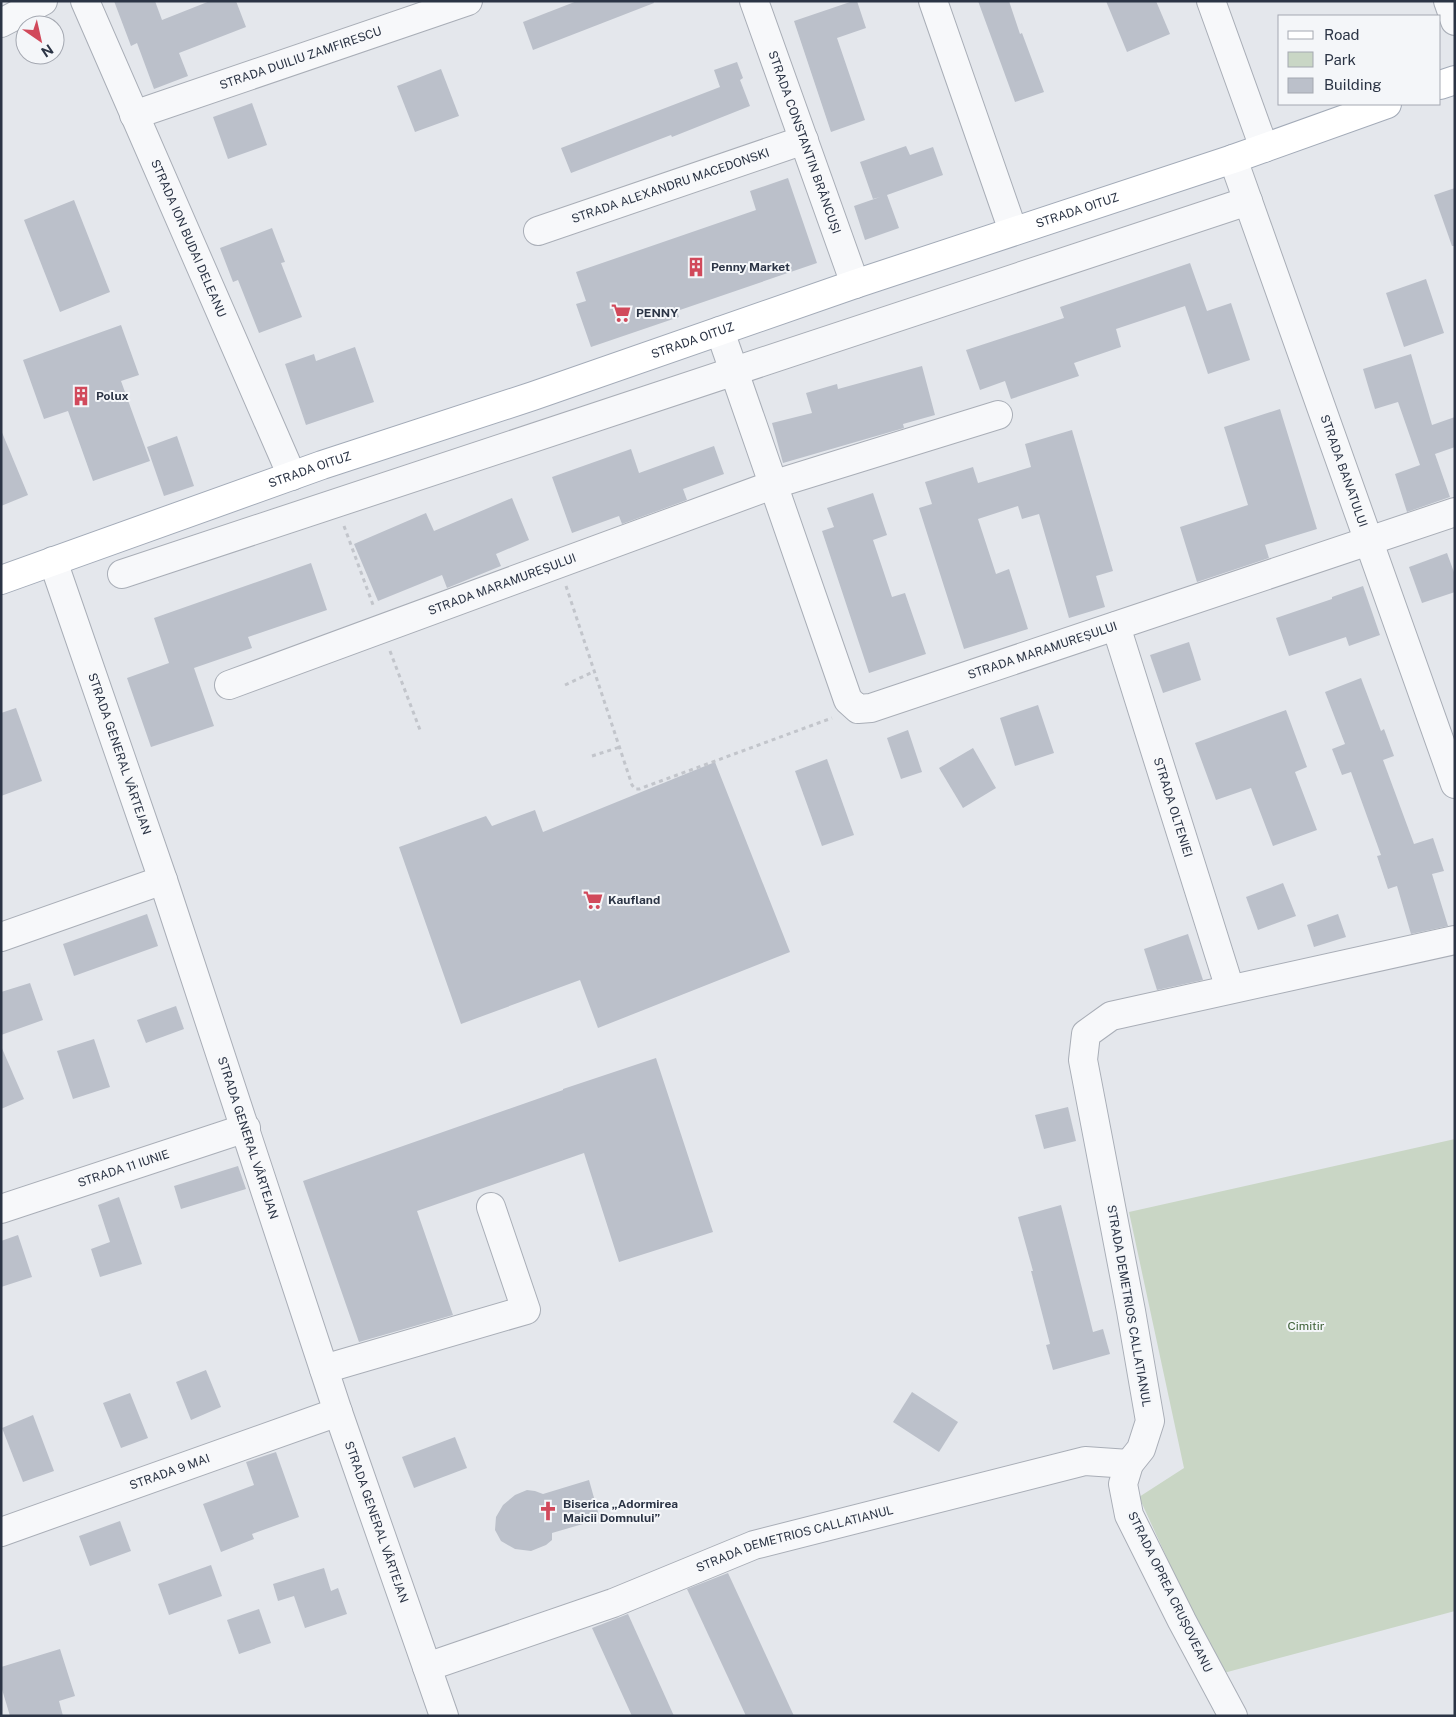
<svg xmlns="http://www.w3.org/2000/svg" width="1456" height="1717" viewBox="0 0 1456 1717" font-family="'Public Sans',sans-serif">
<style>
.green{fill:#c9d6c5}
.building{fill:#bbc0ca}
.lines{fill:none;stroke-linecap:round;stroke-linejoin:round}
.minor-casing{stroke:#a9aeb7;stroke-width:30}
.major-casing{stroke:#a3abb8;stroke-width:30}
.path{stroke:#c2c5cb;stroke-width:3;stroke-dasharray:4 4;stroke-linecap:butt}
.minor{stroke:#f7f8fa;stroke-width:28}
.major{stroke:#fff;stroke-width:28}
.labels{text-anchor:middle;stroke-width:4;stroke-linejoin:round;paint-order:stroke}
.street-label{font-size:12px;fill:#2b3445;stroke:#f4f6f9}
.poi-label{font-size:12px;font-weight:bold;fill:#2b3445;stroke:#f4f6f9;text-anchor:start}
.park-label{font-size:12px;fill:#3f6138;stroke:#f4f6f9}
</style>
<rect width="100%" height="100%" fill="#e4e7ec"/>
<!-- green -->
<polygon class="green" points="1455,1139 1455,1611 1220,1674 1139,1497 1184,1468 1129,1212"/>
<!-- building -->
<g class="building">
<polygon points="114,1 155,1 162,20 210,1 236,1 246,27 179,53 188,76 154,89 137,43 131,46"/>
<polygon points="577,1 653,1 654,3 533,50 523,22"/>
<polygon points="853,1 857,1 866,28 837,38 865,120 831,132 794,21"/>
<polygon points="978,1 1009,1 1020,34 1022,33 1044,92 1015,102"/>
<polygon points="1106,1 1156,1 1170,34 1127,52"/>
<polygon points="737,62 743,78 740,80 750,106 672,137 671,135 571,173 561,148 720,87 714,70"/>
<polygon points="441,69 459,116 415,132 397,86"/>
<polygon points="252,103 267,145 228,159 213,117"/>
<polygon points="906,146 910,155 933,147 943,175 887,195 899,228 865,240 854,206 880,197 873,199 860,162"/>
<polygon points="788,178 817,263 677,311 679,317 591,347 576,304 586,301 576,272 756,210 750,191"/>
<polygon points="1455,188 1455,246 1452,246 1434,195"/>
<polygon points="74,200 110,292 60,312 24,220"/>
<polygon points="272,228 285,262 281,263 302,317 259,333 238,280 233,282 220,248"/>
<polygon points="1190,263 1207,311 1231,303 1250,360 1208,374 1185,306 1116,329 1121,347 1074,363 1079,376 1011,399 1005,381 980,390 966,350 1064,318 1060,307"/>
<polygon points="1426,279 1444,333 1404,347 1386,293"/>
<polygon points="121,325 139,375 121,381 150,461 93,481 68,411 44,419 23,360"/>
<polygon points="355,347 374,402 306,425 285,364 314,354 316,361"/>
<polygon points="1411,354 1432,425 1455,417 1455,447 1435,454 1450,497 1407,512 1395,474 1420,465 1398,402 1375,409 1363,369"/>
<polygon points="922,366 935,415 903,424 904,428 783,463 772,423 812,413 806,393 837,384 838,389"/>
<polygon points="1280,409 1317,529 1265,545 1269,558 1197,582 1180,527 1248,505 1224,427"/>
<polygon points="1,430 28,495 1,506"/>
<polygon points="1072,430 1113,571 1096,576 1105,607 1069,618 1039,514 1022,519 1018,506 978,519 996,574 1009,569 1028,629 964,649 919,508 932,504 925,482 973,467 978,483 1031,467 1025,444"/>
<polygon points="177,436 194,486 164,496 147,447"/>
<polygon points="714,446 724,474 683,489 687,500 622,524 619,516 572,533 552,477 631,449 639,473"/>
<polygon points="873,493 887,535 873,540 892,597 905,593 926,654 869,673 822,531 834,527 827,508"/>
<polygon points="512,498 529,540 496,554 501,566 447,588 442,575 378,601 354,544 426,513 434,531"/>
<polygon points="1447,553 1455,575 1455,592 1422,603 1409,567"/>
<polygon points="311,563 327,610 248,637 252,648 194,668 214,726 151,747 127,678 169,663 154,618"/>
<polygon points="1363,586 1380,635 1349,646 1346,637 1289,656 1276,618 1332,599 1332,597"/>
<polygon points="1189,642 1201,680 1163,693 1150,655"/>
<polygon points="1361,678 1381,731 1384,729 1394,756 1383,760 1414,844 1433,838 1444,871 1432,874 1448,926 1411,934 1397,886 1388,889 1377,856 1381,855 1351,772 1342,775 1332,749 1345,744 1325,692"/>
<polygon points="1038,705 1054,753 1015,766 1000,718"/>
<polygon points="16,708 42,781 1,796 1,713"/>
<polygon points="1286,710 1307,767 1295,772 1317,830 1273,846 1251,788 1216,800 1195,743"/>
<polygon points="908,730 922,772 901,779 887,738"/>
<polygon points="973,748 996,788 963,808 939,768"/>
<polygon points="827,759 854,835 822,846 795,771"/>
<polygon points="715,762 790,952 598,1028 580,980 461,1024 399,847 486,816 492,826 535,810 543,832"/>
<polygon points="1283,883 1296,916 1258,930 1246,897"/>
<polygon points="147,914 158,946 74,976 63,944"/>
<polygon points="1338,914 1346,937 1314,947 1307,925"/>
<polygon points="1188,934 1203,980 1157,990 1144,949"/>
<polygon points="30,983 43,1020 1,1035 1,992"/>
<polygon points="176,1006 184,1029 146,1043 137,1020"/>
<polygon points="94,1039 110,1087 73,1099 57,1051"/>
<polygon points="1,1046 24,1099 1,1109"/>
<polygon points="656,1058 713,1232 619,1262 584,1153 417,1211 453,1315 359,1342 303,1181 563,1090 563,1089"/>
<polygon points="1068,1107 1076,1141 1044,1149 1035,1115"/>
<polygon points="238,1166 246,1189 181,1209 174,1186"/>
<polygon points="119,1197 142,1264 100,1277 91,1249 110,1242 98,1205"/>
<polygon points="1061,1205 1093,1332 1103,1329 1110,1354 1053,1370 1046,1345 1050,1344 1031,1271 1033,1271 1018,1217"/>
<polygon points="18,1235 32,1277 1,1287 1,1241"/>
<polygon points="206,1370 221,1407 191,1420 176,1382"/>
<polygon points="912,1392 958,1422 939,1452 893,1422"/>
<polygon points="130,1393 148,1438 121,1448 103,1403"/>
<polygon points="33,1415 54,1471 23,1482 2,1428"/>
<polygon points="455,1437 467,1468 414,1488 402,1457"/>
<polygon points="276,1452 299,1517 252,1534 254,1539 221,1552 203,1504 254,1485 246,1462"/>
<polygon points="589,1480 600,1519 552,1533 552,1540 546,1545 531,1551 515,1549 501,1541 495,1530 496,1517 503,1505 515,1495 527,1490 535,1491 543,1494"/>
<polygon points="120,1521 131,1551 90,1566 79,1536"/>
<polygon points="211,1565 222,1596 169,1615 158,1584"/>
<polygon points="324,1568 331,1591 338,1588 347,1614 305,1628 294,1596 278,1601 273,1584"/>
<polygon points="728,1573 794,1716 746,1716 687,1589"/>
<polygon points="259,1609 271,1643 239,1654 227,1620"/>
<polygon points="628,1614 674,1716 632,1716 592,1628"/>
<polygon points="60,1649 75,1696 59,1701 63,1716 10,1716 1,1686 1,1667"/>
</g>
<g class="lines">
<defs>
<g id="minor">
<path id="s1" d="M 85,1 L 292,476"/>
<path id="s2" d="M 754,1 L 855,284"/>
<polyline points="933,1 1013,231"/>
<polyline points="1211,1 1264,148"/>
<polyline points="1448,1 1455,21"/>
<polyline points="1,23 43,1"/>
<path id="s3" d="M 134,115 L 468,1"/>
<path id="s4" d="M 1233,159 L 1455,784"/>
<path id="s5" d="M 538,231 L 804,140"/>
<path id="s6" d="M 720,331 L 848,700 L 858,709 L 871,708 L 1455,512"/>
<path id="s7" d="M 53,561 L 163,880 L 338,1412 L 444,1716"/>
<polyline points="122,574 1248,201"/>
<path id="s8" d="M 1116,626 L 1230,989"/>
<path id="s9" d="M 229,685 L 775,484 L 998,415"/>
<polyline points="1,937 163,880"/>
<path id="s10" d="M 1,1209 L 246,1128"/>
<polyline points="324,1369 526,1310 491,1207"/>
<path id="s11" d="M 1,1532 L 338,1412"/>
<path id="s12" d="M 427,1667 L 613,1603 L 754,1545 L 1085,1461 L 1129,1464"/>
<polyline points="1233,1716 1182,1621 1129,1515 1123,1484 1129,1464 1141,1449 1150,1421 1131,1311 1083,1060 1086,1034 1111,1016 1455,940"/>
</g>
<g id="major">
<polyline points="1440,85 1455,80"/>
<path id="s13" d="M 1,580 L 322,465 L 533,396 L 855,284 L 1233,159 L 1387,104"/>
</g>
</defs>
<!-- minor casing -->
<use href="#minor" class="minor-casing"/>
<!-- major casing -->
<use href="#major" class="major-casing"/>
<!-- path -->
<g class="path">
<polyline points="344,526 373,605"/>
<polyline points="566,586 632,785 635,789 639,789 832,718"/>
<polyline points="390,651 420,730"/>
<polyline points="565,685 595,671"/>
<polyline points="592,756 620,747"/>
</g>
<!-- minor -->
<use href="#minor" class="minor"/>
<!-- major -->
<use href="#major" class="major"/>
</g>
<!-- icons -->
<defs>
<symbol id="building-bare" viewBox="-9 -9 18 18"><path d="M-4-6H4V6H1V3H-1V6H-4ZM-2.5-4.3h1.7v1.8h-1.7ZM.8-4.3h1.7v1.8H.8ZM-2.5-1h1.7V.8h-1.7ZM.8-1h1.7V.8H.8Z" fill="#d1495b" stroke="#f4f6f9" stroke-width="2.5" paint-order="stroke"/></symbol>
<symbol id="supermarket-bare" viewBox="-9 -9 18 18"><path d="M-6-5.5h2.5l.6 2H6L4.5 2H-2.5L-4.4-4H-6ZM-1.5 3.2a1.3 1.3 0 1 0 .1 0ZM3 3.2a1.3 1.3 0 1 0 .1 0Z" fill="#d1495b" stroke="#f4f6f9" stroke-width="2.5" paint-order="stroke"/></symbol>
<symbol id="church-bare" viewBox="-9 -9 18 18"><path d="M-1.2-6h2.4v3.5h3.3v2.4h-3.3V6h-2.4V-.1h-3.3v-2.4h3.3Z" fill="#d1495b" stroke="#f4f6f9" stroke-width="2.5" paint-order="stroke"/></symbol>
</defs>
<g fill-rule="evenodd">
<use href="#building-bare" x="682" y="253" width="28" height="28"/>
<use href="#supermarket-bare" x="607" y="299" width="28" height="28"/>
<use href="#building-bare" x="67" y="382" width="28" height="28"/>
<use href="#supermarket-bare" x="579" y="886" width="28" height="28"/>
<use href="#church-bare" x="534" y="1497" width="28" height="28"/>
</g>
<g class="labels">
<!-- street labels -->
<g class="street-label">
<text dy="4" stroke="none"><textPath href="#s3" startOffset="176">STRADA DUILIU ZAMFIRESCU</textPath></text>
<text dy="4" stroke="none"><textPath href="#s2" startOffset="150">STRADA CONSTANTIN BRÂNCUȘI</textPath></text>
<text dy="4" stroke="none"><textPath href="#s5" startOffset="140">STRADA ALEXANDRU MACEDONSKI</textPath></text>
<text dy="4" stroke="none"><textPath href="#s13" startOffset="1138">STRADA OITUZ</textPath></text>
<text dy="4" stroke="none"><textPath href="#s1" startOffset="259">STRADA ION BUDAI DELEANU</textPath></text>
<text dy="4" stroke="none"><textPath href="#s13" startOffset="732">STRADA OITUZ</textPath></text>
<text dy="4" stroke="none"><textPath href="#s13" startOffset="328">STRADA OITUZ</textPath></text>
<text dy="4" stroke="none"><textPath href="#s4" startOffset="331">STRADA BANATULUI</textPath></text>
<text dy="4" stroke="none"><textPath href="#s9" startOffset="291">STRADA MARAMUREȘULUI</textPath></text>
<text dy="4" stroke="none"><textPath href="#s6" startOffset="598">STRADA MARAMUREȘULUI</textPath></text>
<text dy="4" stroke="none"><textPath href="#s7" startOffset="204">STRADA GENERAL VÂRTEJAN</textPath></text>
<text dy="4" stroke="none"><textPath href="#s8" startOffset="190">STRADA OLTENIEI</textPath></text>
<text dy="4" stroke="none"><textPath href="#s7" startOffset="609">STRADA GENERAL VÂRTEJAN</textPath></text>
<text dy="4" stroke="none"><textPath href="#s10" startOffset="129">STRADA 11 IUNIE</textPath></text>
<text transform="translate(1129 1306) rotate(80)" y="4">STRADA DEMETRIOS CALLATIANUL</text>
<text dy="4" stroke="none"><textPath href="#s11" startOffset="179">STRADA 9 MAI</textPath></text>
<text dy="4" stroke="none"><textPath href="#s7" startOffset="1014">STRADA GENERAL VÂRTEJAN</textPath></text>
<text dy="4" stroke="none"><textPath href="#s12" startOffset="390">STRADA DEMETRIOS CALLATIANUL</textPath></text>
<text transform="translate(1170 1592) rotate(64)" y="4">STRADA OPREA CRUȘOVEANU</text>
</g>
<!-- poi labels -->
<g class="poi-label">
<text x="711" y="271">Penny Market</text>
<text x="636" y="317">PENNY</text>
<text x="96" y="400">Polux</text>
<text x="608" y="904">Kaufland</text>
<text x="563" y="1508">Biserica „Adormirea<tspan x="563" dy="14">Maicii Domnului”</tspan></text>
</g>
<!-- park labels -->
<g class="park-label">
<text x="1306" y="1330">Cimitir</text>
</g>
</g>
<!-- border -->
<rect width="1456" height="1717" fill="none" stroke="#2b3445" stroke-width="5"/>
<!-- legend -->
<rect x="1278" y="15" width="162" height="90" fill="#f4f6f9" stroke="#a4a8b1"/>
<rect x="1288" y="31" width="25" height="8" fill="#ffffff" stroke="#a4a8b1"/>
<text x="1324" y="40" font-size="15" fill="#2b3445">Road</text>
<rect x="1288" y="52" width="25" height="15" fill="#c9d6c5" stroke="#a4a8b1"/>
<text x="1324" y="65" font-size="15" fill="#2b3445">Park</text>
<rect x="1288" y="78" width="25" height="15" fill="#bbc0ca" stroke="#a4a8b1"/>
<text x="1324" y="90" font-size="15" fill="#2b3445">Building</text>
<!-- north arrow -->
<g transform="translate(40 40) rotate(146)"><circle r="24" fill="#f4f6f9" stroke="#a4a8b1"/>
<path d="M0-4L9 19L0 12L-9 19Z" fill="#d1495b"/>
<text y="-8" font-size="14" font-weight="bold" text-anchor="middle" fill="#2b3445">N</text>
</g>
</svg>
